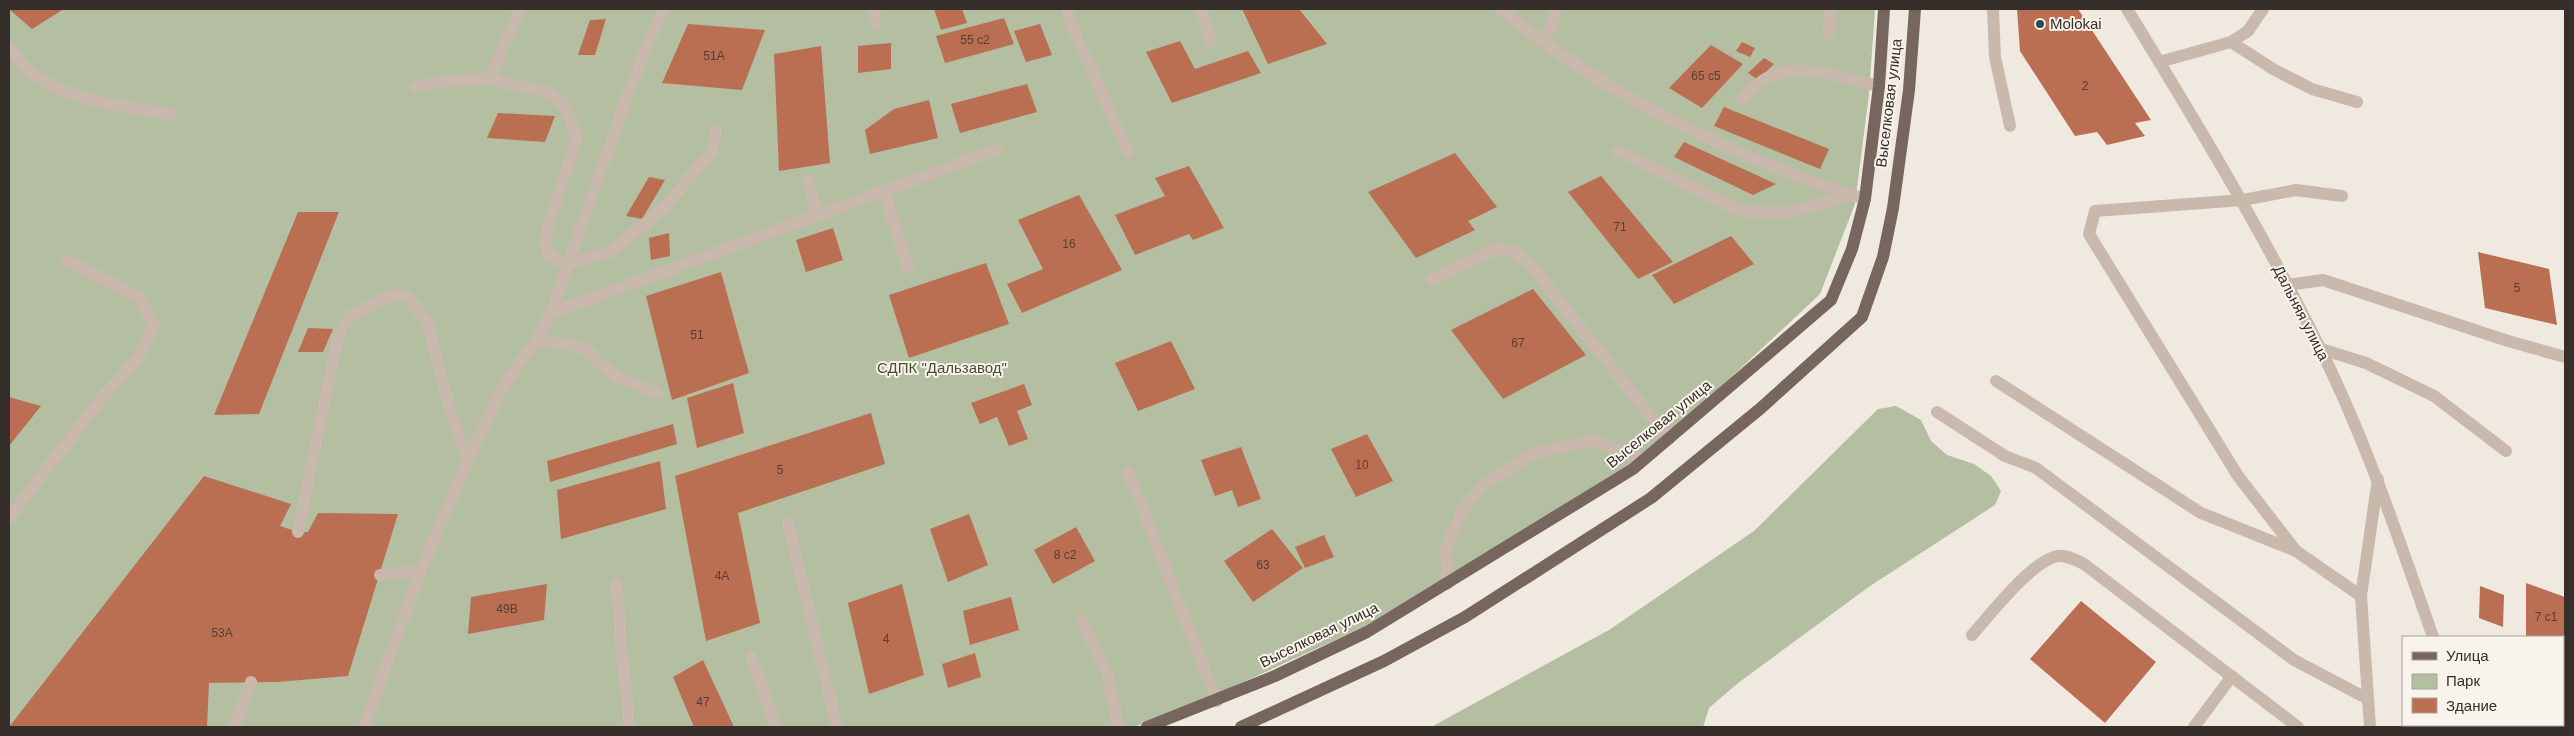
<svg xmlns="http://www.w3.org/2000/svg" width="2574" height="736" viewBox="0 0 2574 736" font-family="Arial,sans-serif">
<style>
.green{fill:#b4bea0}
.building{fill:#ba6f53}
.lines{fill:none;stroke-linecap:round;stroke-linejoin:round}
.lane{stroke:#c8b9ac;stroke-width:12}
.street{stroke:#c8b9ac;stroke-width:12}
.primary{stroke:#77665d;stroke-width:12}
.poi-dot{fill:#245054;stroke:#f8f3eb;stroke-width:2}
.labels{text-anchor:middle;stroke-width:4;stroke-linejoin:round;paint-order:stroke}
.number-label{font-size:12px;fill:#573e34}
.poi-label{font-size:15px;fill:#362e2a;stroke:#f8f3eb;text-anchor:start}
.street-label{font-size:15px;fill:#362e2a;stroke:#f8f3eb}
.park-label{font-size:15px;fill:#455230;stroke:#f8f3eb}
</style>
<rect width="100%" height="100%" fill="#f0e9df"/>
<!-- green -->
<g class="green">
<polygon points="9,9 1875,9 1869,94 1855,204 1820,294 1643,460 1364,627 1173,714 1133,727 9,727"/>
<polygon points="1896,406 1921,420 1931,441 1947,455 1974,464 1991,476 2001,491 1995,505 1870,586 1738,683 1709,708 1703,727 1431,727 1609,630 1754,531 1878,409"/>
</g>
<!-- building -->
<g class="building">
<polygon points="9,9 64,9 32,29"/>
<polygon points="934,9 962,9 967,23 941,30"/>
<polygon points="1242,9 1299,9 1327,44 1268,64"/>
<polygon points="2017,9 2078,9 2151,120 2135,123 2145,136 2107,145 2097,132 2075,136 2020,51"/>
<polygon points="1004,18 1014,44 945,63 936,36"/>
<polygon points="606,19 595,55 578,55 590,20"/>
<polygon points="688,24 765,30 742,90 662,83"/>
<polygon points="1040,24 1052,55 1026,62 1014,31"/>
<polygon points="1180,41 1195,69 1248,51 1261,73 1172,103 1146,52"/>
<polygon points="1742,42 1755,48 1750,57 1736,51"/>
<polygon points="891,43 891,69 858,73 858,46"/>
<polygon points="1711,45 1743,64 1702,108 1669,88"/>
<polygon points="821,46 830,163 779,171 774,54"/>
<polygon points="1764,58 1774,64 1758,80 1748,73"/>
<polygon points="1027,84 1037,112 960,133 951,104"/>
<polygon points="929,100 938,138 870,154 865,130 894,109"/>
<polygon points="1724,107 1829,149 1820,169 1714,126"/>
<polygon points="498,113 555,116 545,142 487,138"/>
<polygon points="1684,142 1776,184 1753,195 1674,157"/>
<polygon points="1455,153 1497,207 1468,221 1475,230 1416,258 1368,192"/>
<polygon points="1189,166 1224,228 1193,240 1189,234 1135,255 1115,215 1165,196 1155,178"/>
<polygon points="1601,176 1673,262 1638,279 1568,192"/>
<polygon points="649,177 665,180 642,219 626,216"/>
<polygon points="1079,195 1122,270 1022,313 1007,284 1043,269 1018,220"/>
<polygon points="298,212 339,212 259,414 214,415"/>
<polygon points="833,228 843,260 806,272 796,240"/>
<polygon points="669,233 670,256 651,260 649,238"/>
<polygon points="1731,236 1754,264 1674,304 1652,275"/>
<polygon points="2478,252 2549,269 2557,325 2485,308"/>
<polygon points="986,263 1009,324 909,358 889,295"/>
<polygon points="721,272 749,373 672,400 646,296"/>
<polygon points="1533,289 1586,355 1503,399 1451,330"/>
<polygon points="308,328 333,329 323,352 298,352"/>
<polygon points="1171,341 1195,389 1138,411 1115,363"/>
<polygon points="733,383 744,433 697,448 687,398"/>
<polygon points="1024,384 1032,405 1017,411 1028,439 1009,446 997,417 980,424 971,403"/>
<polygon points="9,397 41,406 9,446"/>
<polygon points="871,413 885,464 738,513 760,623 706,641 675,476"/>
<polygon points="673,424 677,444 550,482 547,461"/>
<polygon points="1367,434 1393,481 1356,497 1331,449"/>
<polygon points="1241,447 1261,499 1238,507 1232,490 1215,496 1201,460"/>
<polygon points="660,461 666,509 561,539 557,490"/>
<polygon points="204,476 291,504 280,526 298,532 308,532 318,513 398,514 348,676 277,682 209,683 207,727 9,727"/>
<polygon points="969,514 988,565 948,582 930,529"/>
<polygon points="1076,527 1095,561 1053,584 1034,550"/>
<polygon points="1272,529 1303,568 1253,602 1224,561"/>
<polygon points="1324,535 1334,557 1305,568 1295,547"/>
<polygon points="2526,583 2565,597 2565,668 2563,667 2563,637 2526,637"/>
<polygon points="547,584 544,620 468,634 471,597"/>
<polygon points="902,584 924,675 869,694 848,603"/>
<polygon points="2480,586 2504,595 2503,627 2479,618"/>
<polygon points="1011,597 1019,630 970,645 963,611"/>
<polygon points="2081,601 2156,662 2105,723 2030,659"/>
<polygon points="975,653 981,677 948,688 942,664"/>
<polygon points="703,660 734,727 694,727 673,677"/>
</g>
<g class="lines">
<!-- lane -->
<g class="lane">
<polyline points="875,9 875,23"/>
<polyline points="1067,9 1069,19 1128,152"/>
<polyline points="1200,9 1211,42"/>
<path d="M 1501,9 C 1605,95 1736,159 1865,199"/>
<polyline points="1993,9 1995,57 2010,126"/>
<polyline points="1829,34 1830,9"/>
<polyline points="1543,41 1554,22 1555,9"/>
<polyline points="2231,42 2248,31 2263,9"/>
<path d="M 9,47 C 16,56 23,66 32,73 C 71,102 124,107 171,114"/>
<polyline points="2159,62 2231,42 2273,69 2312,89 2357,102"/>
<polyline points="490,79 520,9"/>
<polyline points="415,87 444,81 490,79 550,93 564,104 577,137 548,225 545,241 549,255 566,264 610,252 664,208 712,151 716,130"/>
<path d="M 1742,99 C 1750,91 1758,82 1769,77 C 1801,61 1846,79 1879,86"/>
<polyline points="1618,151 1740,211 1789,213 1850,195"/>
<polyline points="808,181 817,214"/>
<polyline points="884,192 908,267"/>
<polyline points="2342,196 2296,190 2243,200 2095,211 2089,234 2238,476 2296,551 2361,596"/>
<polyline points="1431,280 1498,248 1514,252 1529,263 1669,439"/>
<polyline points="2287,285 2323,280 2508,341 2565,357"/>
<polyline points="551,313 630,88 663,9"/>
<polyline points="536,341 568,344 586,349 599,363 620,378 658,393"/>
<polyline points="2321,349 2366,363 2434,396 2506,451"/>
<polyline points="1996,381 2201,513 2296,551"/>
<polyline points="1937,412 2005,456 2036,468 2294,660 2368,699"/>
<polyline points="1128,471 1217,701"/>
<polyline points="9,518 101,399 138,358 154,325 139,297 66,260"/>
<polyline points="788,523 837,727"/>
<polyline points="298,532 338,336 350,316 391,295 407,296 427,322 452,417 468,460"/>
<polyline points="380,575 421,571"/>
<polyline points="616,584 629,727"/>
<polyline points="1447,584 1446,547 1463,509 1484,484 1535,453 1594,440 1643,460"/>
<polyline points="1082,620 1108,676 1118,727"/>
<path d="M 1972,635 C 1990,615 2032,560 2058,556 C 2067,555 2076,560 2084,564 L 2298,727"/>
<polyline points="751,657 776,727"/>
<polyline points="2471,725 2475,727"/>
<polyline points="234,727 251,682"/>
<polyline points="364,727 421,571 468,460 504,384 536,341 551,313 996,150"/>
<polyline points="2194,727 2232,676"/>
<polyline points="2370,727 2361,596 2378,479"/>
</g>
<!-- street -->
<g class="street">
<path d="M 2127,9 C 2195,120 2262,231 2320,348 C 2366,441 2399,539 2433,637"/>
<polyline points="2462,725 2463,727"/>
</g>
<!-- primary -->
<g class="primary">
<polyline points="1147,727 1275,676 1367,632 1633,469 1831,300 1852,249 1865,199 1879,86 1884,9"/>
<polyline points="1241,727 1384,661 1465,617 1651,498 1761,408 1862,317 1883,257 1893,208 1909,90 1915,9"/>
</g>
</g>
<!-- markers -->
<circle class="poi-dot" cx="2040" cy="24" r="5"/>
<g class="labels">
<!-- number labels -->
<g class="number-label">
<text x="975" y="44">55 с2</text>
<text x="714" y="60">51А</text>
<text x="1706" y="80">65 с5</text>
<text x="2085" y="90">2</text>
<text x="1620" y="231">71</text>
<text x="1069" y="248">16</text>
<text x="2517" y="292">5</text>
<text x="697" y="339">51</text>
<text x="1518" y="347">67</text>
<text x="1362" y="469">10</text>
<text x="780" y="474">5</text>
<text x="1065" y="559">8 с2</text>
<text x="1263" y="569">63</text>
<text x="722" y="580">4А</text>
<text x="507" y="613">49В</text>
<text x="2546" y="621">7 с1</text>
<text x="222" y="637">53А</text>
<text x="886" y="643">4</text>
<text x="703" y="706">47</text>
</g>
<!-- poi labels -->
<g class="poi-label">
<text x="2050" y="29">Molokai</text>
</g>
<!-- street labels -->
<g class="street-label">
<text transform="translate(1889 103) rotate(-83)" y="5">Выселковая улица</text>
<text transform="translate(2301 313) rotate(63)" y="5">Дальняя улица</text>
<text transform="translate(1659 424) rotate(-39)" y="5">Выселковая улица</text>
<text transform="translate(1319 635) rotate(-26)" y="5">Выселковая улица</text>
</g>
<!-- park labels -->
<g class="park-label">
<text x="942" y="373">СДПК "Дальзавод"</text>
</g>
</g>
<!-- border -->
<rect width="2574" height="736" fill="none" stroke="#362e2a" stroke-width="20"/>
<!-- legend -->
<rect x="2402" y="636" width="162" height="90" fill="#f8f3eb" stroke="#aaa49e"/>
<rect x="2412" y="652" width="25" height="8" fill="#77665d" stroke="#aaa49e"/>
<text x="2446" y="661" font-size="15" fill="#362e2a">Улица</text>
<rect x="2412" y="674" width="25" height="15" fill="#b4bea0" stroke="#aaa49e"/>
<text x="2446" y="686" font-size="15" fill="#362e2a">Парк</text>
<rect x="2412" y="698" width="25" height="15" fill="#ba6f53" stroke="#aaa49e"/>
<text x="2446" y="711" font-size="15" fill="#362e2a">Здание</text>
</svg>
